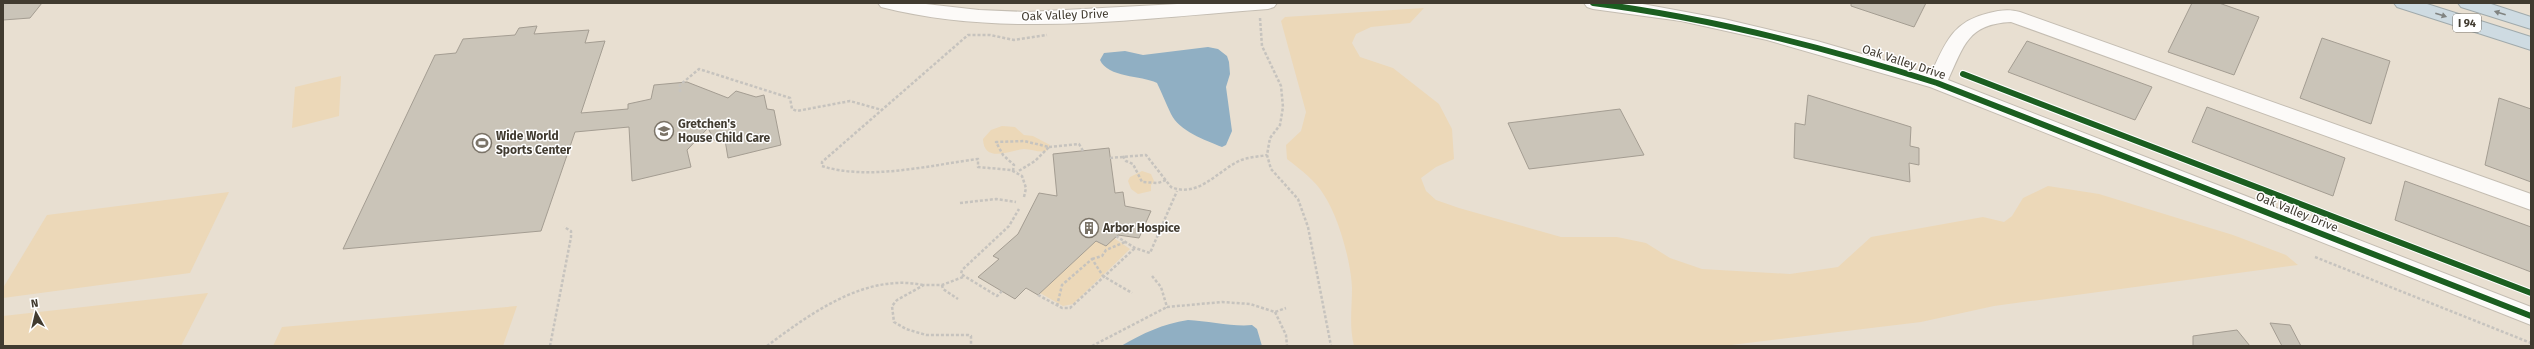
<svg xmlns="http://www.w3.org/2000/svg" width="2534" height="349" viewBox="0 0 2534 349" font-family="'Fira Sans',sans-serif">
<style>
.green{fill:#ecd8b8}
.water{fill:#90afc3}
.building{fill:#cac4b8;stroke:#a49d92}
.lines{fill:none;stroke-linecap:round;stroke-linejoin:round}
.minor-casing{stroke:#c4bdb2;stroke-width:2}
.highway-casing{stroke:#a0aaac;stroke-width:2}
.path{stroke:#c6c3be;stroke-width:2.5;stroke-dasharray:3 2;stroke-linecap:butt}
.minor{fill:#fcfaf8;fill-rule:evenodd}
.highway{fill:#cedbe2;fill-rule:evenodd}
.cycleway-casing{stroke:#fff;stroke-width:8}
.cycleway{stroke:#1b5e20;stroke-width:6}
.oneway{fill:#808380}
.labels{text-anchor:middle;stroke-width:3;stroke-linejoin:round;paint-order:stroke}
.shield{fill:#fff;stroke:#7a766e;stroke-width:1}
.shield-label{font-size:11px;font-weight:bold;fill:#413b30}
.street-label{font-size:12px;fill:#413b30;stroke:#fff}
.poi-label{font-size:12px;font-weight:bold;fill:#413b30;stroke:#fff;text-anchor:start}
</style>
<rect width="100%" height="100%" fill="#e8dfd1"/>
<!-- green -->
<g class="green">
<path d="M 1424,8 L 1410,23 L 1371,27 L 1356,34 L 1352,43 L 1360,57 L 1393,68 L 1439,104 L 1452,129 L 1454,159 L 1436,167 L 1421,178 L 1426,191 L 1436,200 L 1459,208 L 1561,237 L 1617,237 L 1646,243 L 1670,258 L 1702,269 L 1790,274 L 1838,267 L 1871,237 L 1983,217 L 2004,222 L 2012,216 L 2023,198 L 2048,186 L 2099,194 L 2233,235 L 2286,255 L 2298,265 L 1994,306 L 1921,322 L 1723,346 L 1354,346 C 1349,326 1352,308 1352,288 C 1351,262 1339,218 1324,195 C 1315,180 1301,170 1287,159 L 1286,145 L 1301,131 L 1306,112 L 1281,21 L 1285,17 Z"/>
<polygon points="341,76 339,116 292,128 295,87"/>
<path d="M 1002,126 L 1015,127 L 1024,135 L 1033,136 L 1050,145 L 1046,151 C 1039,153 1032,149 1024,149 C 1010,150 984,164 983,139 L 991,130 Z"/>
<polygon points="1142,171 1151,174 1154,181 1151,185 1151,191 1138,194 1131,189 1128,181 1130,177"/>
<polygon points="229,192 190,273 3,298 3,288 47,215"/>
<polygon points="1114,238 1130,249 1073,304 1063,306 1040,293 1096,241 1106,246"/>
<polygon points="208,293 181,346 3,346 3,316"/>
<polygon points="517,306 503,346 273,346 282,327"/>
</g>
<!-- water -->
<g class="water">
<path d="M 1208,47 L 1218,49 L 1227,56 L 1229,62 L 1230,74 L 1226,87 L 1232,131 L 1226,145 L 1222,147 C 1205,140 1179,131 1171,114 C 1166,104 1162,93 1157,83 C 1141,75 1108,78 1100,60 L 1104,53 L 1125,51 L 1143,55 Z"/>
<path d="M 1188,320 C 1208,321 1234,327 1252,325 L 1257,329 L 1262,346 L 1121,346 C 1144,333 1162,324 1188,320 Z"/>
</g>
<!-- building -->
<g class="building">
<polygon points="3,3 42,3 30,18 3,20"/>
<polygon points="1851,3 1926,3 1914,27 1851,6"/>
<polygon points="2192,3 2219,3 2259,17 2234,75 2168,52"/>
<polygon points="537,26 534,34 589,30 585,43 605,41 581,113 628,109 628,104 651,99 654,85 687,82 728,98 736,91 756,97 764,95 767,109 774,110 781,145 728,158 725,140 714,140 708,128 687,150 691,167 632,181 629,127 575,132 541,231 343,249 435,55 456,53 463,39 515,35 519,28"/>
<polygon points="2322,38 2390,61 2371,124 2300,98"/>
<polygon points="2027,41 2152,87 2135,120 2008,72"/>
<polygon points="1808,95 1911,127 1910,146 1919,148 1919,165 1909,163 1910,182 1794,158 1795,123 1805,125"/>
<polygon points="2499,98 2531,109 2531,182 2485,165"/>
<polygon points="2207,107 2345,158 2333,196 2192,142"/>
<polygon points="1620,109 1644,155 1529,169 1508,123"/>
<polygon points="1109,148 1115,193 1123,192 1125,206 1151,211 1139,238 1118,235 1106,246 1096,241 1038,295 1026,288 1015,299 978,277 999,259 993,256 1018,234 1039,193 1057,196 1053,154"/>
<polygon points="2405,181 2531,227 2531,272 2395,220"/>
<polygon points="2270,323 2290,325 2301,346 2282,346"/>
<polygon points="2237,330 2250,346 2193,346 2193,336"/>
</g>
<g class="lines">
<defs>
<g id="minor">
<path d="M 878,3 L 917,3 L 979,10 L 1027,12 L 1196,3 L 1277,3 L 1274,7 L 1268,9 C 1141,18 1006,39 881,7 Z"/>
<path d="M 1584,3 L 1637,3 L 1724,19 L 1817,41 L 1931,74 C 1945,43 1953,21 1989,13 C 1999,10 2010,9 2020,12 L 2531,194 L 2531,210 L 2011,22 C 1968,24 1964,45 1948,80 L 2531,307 L 2531,325 L 1930,87 L 1767,40 L 1681,21 L 1593,9 L 1587,7 Z"/>
</g>
<g id="highway">
<polygon points="2394,3 2424,3 2531,37 2531,50 2397,7"/>
<polygon points="2458,3 2488,3 2531,17 2531,29 2461,7"/>
</g>
</defs>
<!-- minor casing -->
<use href="#minor" class="minor-casing"/>
<!-- highway casing -->
<use href="#highway" class="highway-casing"/>
<!-- path -->
<g class="path">
<polyline points="1260,18 1262,46 1281,86 1283,107 1280,125 1270,138 1267,155 1271,169 1298,199 1308,227 1331,346"/>
<polyline points="680,92 680,85 699,69 790,98 792,109 797,111 850,101 882,110"/>
<polyline points="1049,147 1079,144 1083,151"/>
<polyline points="1123,156 1126,161 1133,164 1142,182 1158,183 1166,180"/>
<path d="M 1110,158 L 1146,155 L 1171,187 C 1197,198 1216,173 1237,162 C 1246,157 1257,157 1267,155"/>
<polyline points="1013,171 1014,165 1003,155 996,142 1024,141 1049,147 1035,161 1017,172"/>
<path d="M 1024,197 L 1026,188 L 1022,176 L 1011,170 L 978,167 L 978,159 C 931,165 868,181 822,166 L 822,162 L 968,35 L 990,35 L 1014,40 L 1047,35"/>
<polyline points="960,203 996,199 1016,202"/>
<polyline points="1116,236 1135,248 1150,253 1177,191"/>
<polyline points="2315,257 2531,343"/>
<polyline points="1092,259 1102,256 1106,250 1125,242"/>
<polyline points="1152,276 1161,287 1167,307 1222,302 1250,304 1275,312 1286,308"/>
<polyline points="963,277 942,285 924,285 897,300 892,306 894,322 906,329 926,335 968,335 971,336 971,346"/>
<polyline points="942,285 943,289 958,299"/>
<polyline points="1002,291 997,296 961,274 962,270 1009,226 1019,209"/>
<polyline points="1038,295 1062,308 1070,308 1135,248"/>
<polyline points="1057,306 1062,285 1092,259 1103,276 1132,293"/>
<polyline points="1275,312 1286,335 1287,346"/>
<polyline points="550,346 571,237 571,231 564,227"/>
<path d="M 767,346 C 811,313 866,273 923,285"/>
<polyline points="1092,346 1167,307"/>
</g>
<!-- minor -->
<use href="#minor" class="minor"/>
<!-- highway -->
<use href="#highway" class="highway"/>
<defs>
<g id="cycleway">
<path d="M 1593,3 C 1711,18 1824,47 1937,83 L 2531,316"/>
<polyline points="1963,74 2531,293"/>
</g>
</defs>
<!-- cycleway casing -->
<use href="#cycleway" class="cycleway-casing"/>
<!-- cycleway -->
<use href="#cycleway" class="cycleway"/>
</g>
<!-- one-way arrows -->
<defs><path id="oneway-solid" d="M-6-.8H1V-3.2L6.5 0L1 3.2V.8H-6Z"/></defs>
<g class="oneway">
<use href="#oneway-solid" transform="translate(2500 13) rotate(-162)"/>
<use href="#oneway-solid" transform="translate(2441 15) rotate(18)"/>
</g>
<!-- icons -->
<defs>
<symbol id="school-ring" viewBox="-11 -11 22 22"><circle r="9.5" fill="#fff" stroke="#7b7468" stroke-width="1.5"/><path d="M0-5L7-2L0 1L-7-2ZM-4 1L0 2.5L4 1V4Q0 6-4 4Z" fill="#7b7468"/></symbol>
<symbol id="stadium-ring" viewBox="-11 -11 22 22"><circle r="9.5" fill="#fff" stroke="#7b7468" stroke-width="1.5"/><path d="M0-5a6.5 5 0 1 0 0 10a6.5 5 0 1 0 0-10ZM-3.5-1.8h7v3.6h-7Z" fill="#7b7468"/></symbol>
<symbol id="building-ring" viewBox="-11 -11 22 22"><circle r="9.5" fill="#fff" stroke="#7b7468" stroke-width="1.5"/><path d="M-4-6H4V6H1V3H-1V6H-4ZM-2.5-4.3h1.7v1.8h-1.7ZM.8-4.3h1.7v1.8H.8ZM-2.5-1h1.7V.8h-1.7ZM.8-1h1.7V.8H.8Z" fill="#7b7468"/></symbol>
</defs>
<g fill-rule="evenodd">
<use href="#school-ring" x="653" y="120" width="22" height="22"/>
<use href="#stadium-ring" x="471" y="132" width="22" height="22"/>
<use href="#building-ring" x="1078" y="217" width="22" height="22"/>
</g>
<g class="labels">
<!-- shield labels -->
<rect class="shield" x="2453" y="14" width="28" height="18" rx="3"/>
<g class="shield-label">
<text x="2467" y="27">I 94</text>
</g>
<!-- street labels -->
<g class="street-label">
<text transform="translate(1065 15) rotate(-2)" y="4">Oak Valley Drive</text>
<text transform="translate(1904 62) rotate(18)" y="4">Oak Valley Drive</text>
<text transform="translate(2297 212) rotate(22)" y="4">Oak Valley Drive</text>
</g>
<!-- poi labels -->
<g class="poi-label">
<text x="678" y="128">Gretchen's<tspan x="678" dy="14">House Child Care</tspan></text>
<text x="496" y="140">Wide World<tspan x="496" dy="14">Sports Center</tspan></text>
<text x="1103" y="232">Arbor Hospice</text>
</g>
</g>
<!-- border -->
<rect width="2534" height="349" fill="none" stroke="#413b30" stroke-width="8"/>
<!-- north arrow -->
<g transform="translate(36 313) rotate(352)" stroke="#ffffff" stroke-width="3" paint-order="stroke">
<path d="M0-3L7 15L0 10L-7 15Z" fill="#413b30"/>
<text y="-6" font-size="11" font-weight="bold" text-anchor="middle" fill="#413b30">N</text>
</g>
</svg>
